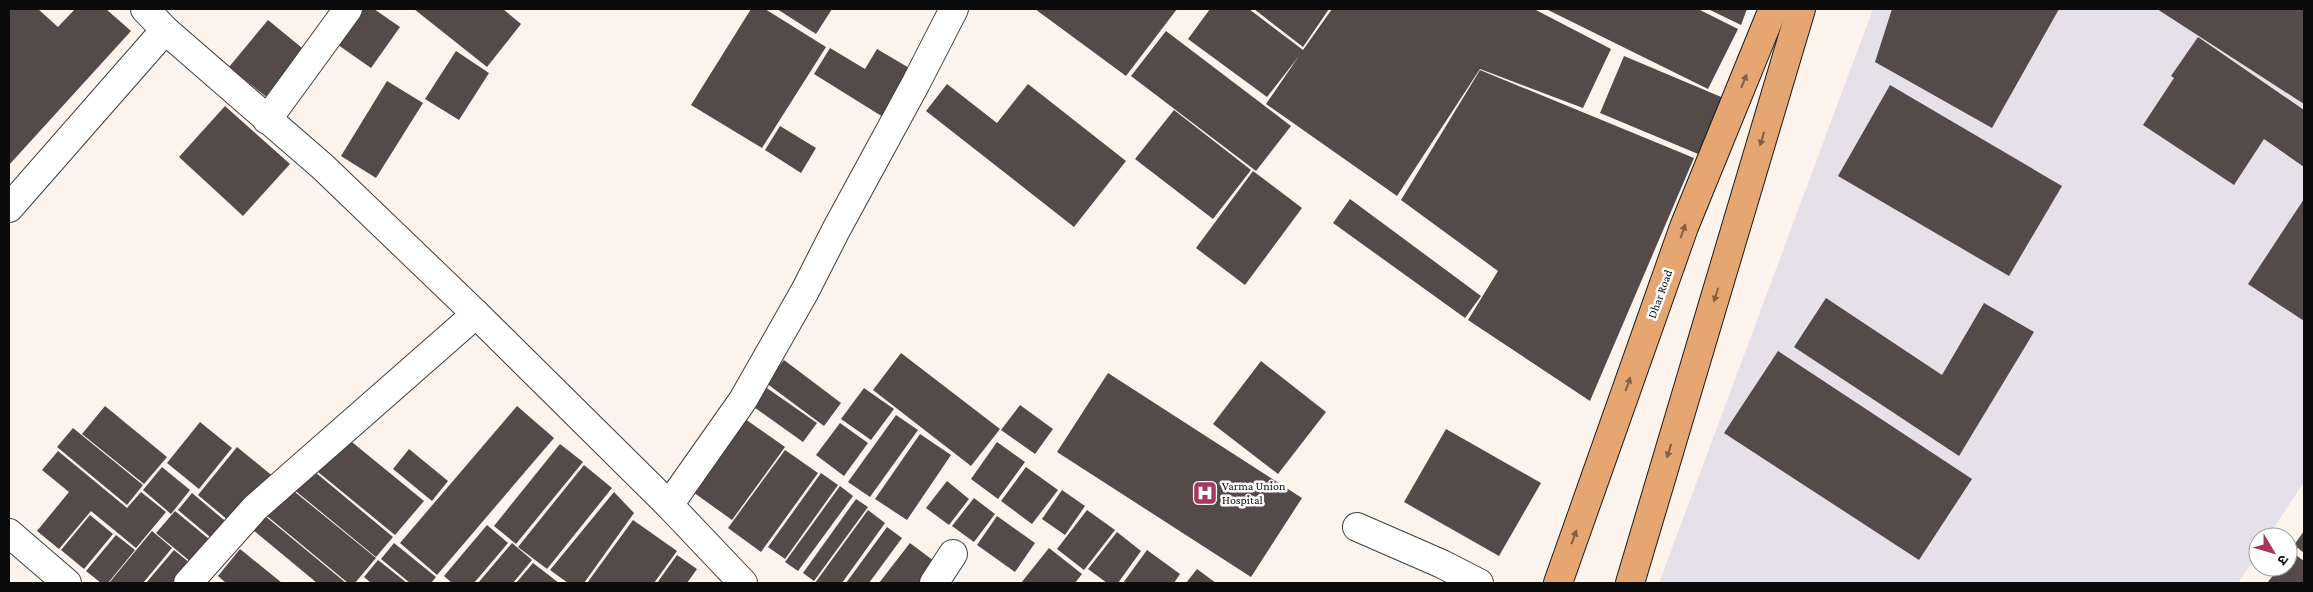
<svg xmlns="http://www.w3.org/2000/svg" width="2313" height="592" viewBox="0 0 2313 592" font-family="'Crimson Pro','Noto Sans Devanagari',serif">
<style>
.industrial{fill:#e6e1e9}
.building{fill:#534a49}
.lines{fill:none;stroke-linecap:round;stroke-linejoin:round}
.street-casing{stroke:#3e3e3e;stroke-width:30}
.primary-casing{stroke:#1c1c1c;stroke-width:30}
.street{stroke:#fff;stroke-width:28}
.primary{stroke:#e6a672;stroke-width:28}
.oneway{fill:#836044}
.labels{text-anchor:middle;stroke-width:5;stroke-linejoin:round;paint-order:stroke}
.street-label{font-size:12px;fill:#0b0b0b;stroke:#fff}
.poi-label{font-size:12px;fill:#0b0b0b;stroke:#fff;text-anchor:start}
</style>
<rect width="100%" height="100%" fill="#fcf4ec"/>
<!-- industrial -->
<polygon class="industrial" points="1873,9 2304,9 2304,482 2268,537 2258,537 2258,553 2238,583 1659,583"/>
<!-- building -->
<g class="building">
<polygon points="9,9 38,9 58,27 75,9 106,9 131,31 9,165"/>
<polygon points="353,9 374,9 400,27 371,68 331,40"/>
<polygon points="414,9 503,9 521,24 487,67"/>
<polygon points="751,9 765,9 826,47 762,148 691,105"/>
<polygon points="777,9 832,9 816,34"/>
<polygon points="1035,9 1177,9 1126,76"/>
<polygon points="1210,9 1249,9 1303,50 1332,9 1534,9 1611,49 1583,108 1480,69 1397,196 1266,104 1299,56 1267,97 1188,39"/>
<polygon points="1254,9 1329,9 1303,47"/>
<polygon points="1546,9 1698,9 1738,29 1708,89"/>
<polygon points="1708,9 1747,9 1741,25"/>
<polygon points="1892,9 2059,9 1992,128 1875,62"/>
<polygon points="2157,9 2304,9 2304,104"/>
<polygon points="268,20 307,52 269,99 229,67"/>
<polygon points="1166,31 1291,126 1256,171 1131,76"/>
<polygon points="2198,37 2304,110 2304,167 2264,139 2234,185 2143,125 2174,78 2171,76"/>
<polygon points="830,48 865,69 877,49 911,69 883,117 814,74"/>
<polygon points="456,51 489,73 459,120 425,99"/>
<polygon points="1624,56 1726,99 1703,156 1600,113"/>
<polygon points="1480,70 1694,158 1590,401 1468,320 1498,271 1401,200"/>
<polygon points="387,81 423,103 376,178 341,156"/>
<polygon points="947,84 997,123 1028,84 1126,161 1074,227 926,111"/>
<polygon points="1890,85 2062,186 2009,276 1838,176"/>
<polygon points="225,106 290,164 243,216 179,157"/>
<polygon points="1174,110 1251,170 1213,219 1135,159"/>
<polygon points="780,126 816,148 801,173 765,150"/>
<polygon points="1253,171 1302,208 1245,285 1196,248"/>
<polygon points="1350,199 1481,296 1465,318 1333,223"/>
<polygon points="2304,199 2304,321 2248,284"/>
<polygon points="1826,298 1942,375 1984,303 2034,332 1959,456 1794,347"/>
<polygon points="1778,351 1972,479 1919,560 1724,433"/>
<polygon points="901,353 1000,429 971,466 873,390"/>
<polygon points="784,360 841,403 824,426 766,383"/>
<polygon points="1261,361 1326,412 1278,474 1213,424"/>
<polygon points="1108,373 1302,498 1251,577 1057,452"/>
<polygon points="764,386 817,423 803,442 751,405"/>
<polygon points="864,388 894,409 871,440 841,419"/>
<polygon points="1020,405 1053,429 1035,454 1001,430"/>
<polygon points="105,406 167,457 144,484 82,434"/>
<polygon points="517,406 554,438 437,575 400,543"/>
<polygon points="738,414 785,447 732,520 686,487"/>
<polygon points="896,415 918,430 870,497 848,482"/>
<polygon points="200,422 232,448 199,489 167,463"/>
<polygon points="840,423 868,443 844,476 816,455"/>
<polygon points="73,428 143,485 127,505 57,447"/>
<polygon points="1446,429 1541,483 1499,556 1404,502"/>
<polygon points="920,434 951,455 907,520 875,499"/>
<polygon points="347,438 424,501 395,535 318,472"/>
<polygon points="997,442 1025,462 998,499 971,479"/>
<polygon points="560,444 583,462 516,544 494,526"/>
<polygon points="237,447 275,478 235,526 198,495"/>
<polygon points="409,449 448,481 432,501 393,469"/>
<polygon points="785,450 818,473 761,552 728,528"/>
<polygon points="58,451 127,508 141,492 166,512 136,548 91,511 59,549 37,531 69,492 42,470"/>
<polygon points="584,465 612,488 547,569 518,547"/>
<polygon points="162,467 190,490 171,514 143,490"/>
<polygon points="309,467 393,537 376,557 292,488"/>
<polygon points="1026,467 1058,490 1032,524 1001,501"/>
<polygon points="821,473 838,485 785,559 768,547"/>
<polygon points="947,481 969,499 949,525 926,508"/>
<polygon points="840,486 853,496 798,571 785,562"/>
<polygon points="290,488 376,558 355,583 348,583 267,516"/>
<polygon points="1062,490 1085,506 1065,535 1042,519"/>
<polygon points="614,492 634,513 584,583 568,583 550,570"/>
<polygon points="192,493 230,525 216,542 178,510"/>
<polygon points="974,498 995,514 974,542 952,526"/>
<polygon points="856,499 868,507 814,581 803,573"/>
<polygon points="868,510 885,523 842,583 815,583"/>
<polygon points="1087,510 1115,530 1084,570 1057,549"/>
<polygon points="175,511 215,544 197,567 156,533"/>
<polygon points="90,515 113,534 84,569 61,550"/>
<polygon points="265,516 346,583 317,583 253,530"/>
<polygon points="997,516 1035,543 1015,572 977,545"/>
<polygon points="633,520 677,551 654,583 587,583"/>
<polygon points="487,525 508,543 474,583 452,583 444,576"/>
<polygon points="887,527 902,538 869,583 846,583"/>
<polygon points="152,531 172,548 143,583 109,583"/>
<polygon points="2304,531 2304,553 2294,545"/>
<polygon points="1117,532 1141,551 1118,583 1107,583 1088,569"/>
<polygon points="116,535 135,550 108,583 101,583 86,571"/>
<polygon points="394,543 436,577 431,583 410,583 381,559"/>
<polygon points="512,543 532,560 513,583 478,583"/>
<polygon points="910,543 938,564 924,583 879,583"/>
<polygon points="1049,548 1082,574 1075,583 1021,583"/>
<polygon points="240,549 282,583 226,583 218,576"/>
<polygon points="174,550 196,568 183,583 146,583"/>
<polygon points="1147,550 1180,574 1174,583 1123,583"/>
<polygon points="2292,552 2304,561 2304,583 2267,583 2280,567 2288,567 2288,557"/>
<polygon points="677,555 697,569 687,583 657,583"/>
<polygon points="378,560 407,583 371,583 364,577"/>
<polygon points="533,563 559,583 516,583"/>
<polygon points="1197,569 1216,583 1186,583"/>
</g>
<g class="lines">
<defs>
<g id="street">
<polyline points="145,9 165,30 323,167 476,314 669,505 743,583"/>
<polyline points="267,120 348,9"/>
<polyline points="9,208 165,30"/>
<polyline points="669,505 743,400 805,291 836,230 916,83 954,9"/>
<polyline points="1357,527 1442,564 1479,583"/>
<polyline points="9,533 67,583"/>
<polyline points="188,583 255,508 476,314"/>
<polyline points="934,583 953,554"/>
</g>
<g id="primary">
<polyline points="1558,583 1684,227 1773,9"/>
<polyline points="1630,583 1801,9"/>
</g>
</defs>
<!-- street casing -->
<use href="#street" class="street-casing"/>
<!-- primary casing -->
<use href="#primary" class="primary-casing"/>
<!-- street -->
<use href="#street" class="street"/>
<!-- primary -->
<use href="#primary" class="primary"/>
</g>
<!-- one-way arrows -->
<defs><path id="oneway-solid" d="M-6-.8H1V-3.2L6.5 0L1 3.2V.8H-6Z" transform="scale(1.25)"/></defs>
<g class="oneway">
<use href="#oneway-solid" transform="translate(1744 81) rotate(-68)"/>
<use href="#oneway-solid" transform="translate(1762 139) rotate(107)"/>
<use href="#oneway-solid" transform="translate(1683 231) rotate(-70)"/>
<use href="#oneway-solid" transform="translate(1716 295) rotate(107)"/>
<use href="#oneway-solid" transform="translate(1628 384) rotate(-70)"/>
<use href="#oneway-solid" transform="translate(1669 451) rotate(107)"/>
<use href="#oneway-solid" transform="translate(1574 537) rotate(-70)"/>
</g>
<!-- icons -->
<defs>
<symbol id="hospital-square" viewBox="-11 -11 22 22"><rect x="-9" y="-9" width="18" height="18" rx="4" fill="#a9365f" stroke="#fff"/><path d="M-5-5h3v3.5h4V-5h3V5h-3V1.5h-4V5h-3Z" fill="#fff"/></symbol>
</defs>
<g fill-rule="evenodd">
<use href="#hospital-square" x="1191" y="479" width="28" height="28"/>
</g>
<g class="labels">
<!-- street labels -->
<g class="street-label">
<text transform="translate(1660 294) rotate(-70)" y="4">Dhar Road</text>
</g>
<!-- poi labels -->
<g class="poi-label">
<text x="1222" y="490">Varma Union<tspan x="1222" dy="14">Hospital</tspan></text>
</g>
</g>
<!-- border -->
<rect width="2313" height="592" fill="none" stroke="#0b0b0b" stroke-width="20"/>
<!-- north arrow -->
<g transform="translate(2273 552) rotate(128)"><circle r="24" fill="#ffffff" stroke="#9d9d9d"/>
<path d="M0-4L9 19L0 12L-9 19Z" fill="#a9365f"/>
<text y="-8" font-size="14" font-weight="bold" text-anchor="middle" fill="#0b0b0b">उ</text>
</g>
</svg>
